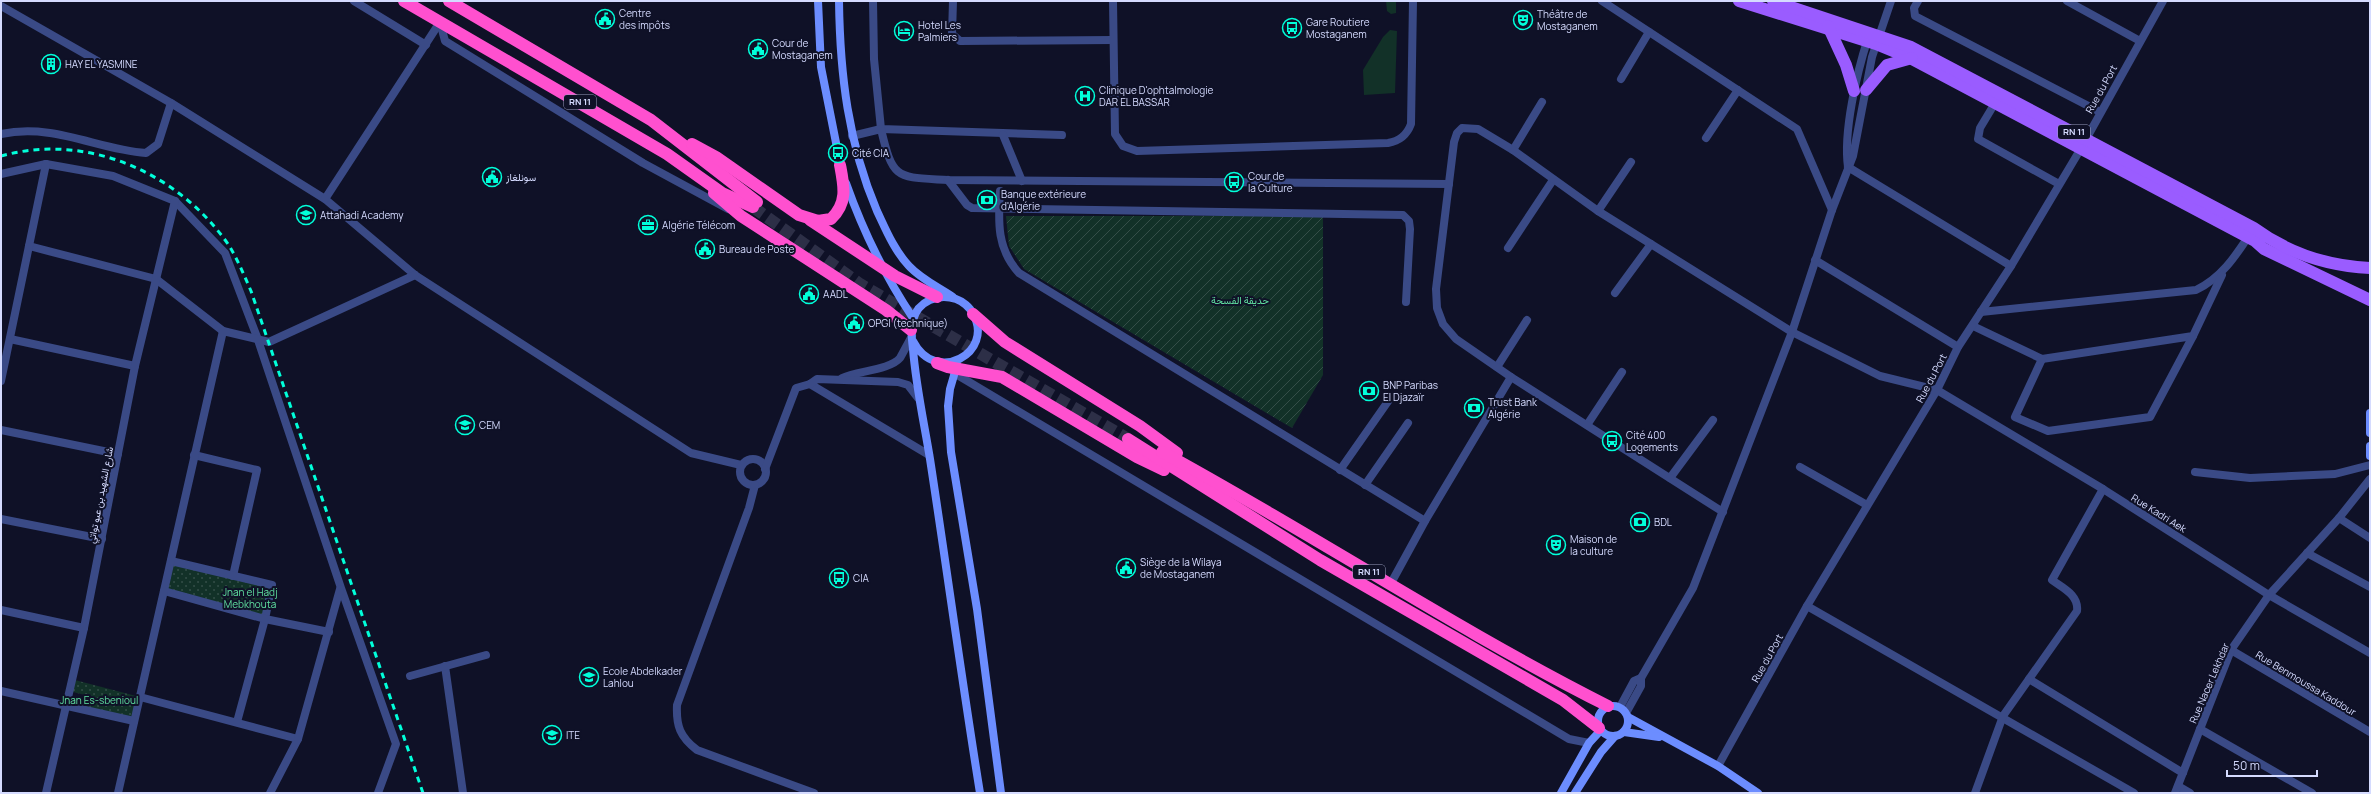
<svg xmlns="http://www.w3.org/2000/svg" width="2371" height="794" viewBox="0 0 2371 794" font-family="Manrope,Vazirmatn,sans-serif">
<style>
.grass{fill:#123128}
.park{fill:url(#park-dots)}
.garden{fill:url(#garden-furrows)}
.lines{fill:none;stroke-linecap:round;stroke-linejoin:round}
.highway-tunnel{stroke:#2d2f47;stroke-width:12;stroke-dasharray:12 6;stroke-linecap:butt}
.street{stroke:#3a4a86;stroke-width:8}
.secondary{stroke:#6c8dff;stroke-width:8}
.primary{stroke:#9a5cff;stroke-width:12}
.highway{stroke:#ff50cf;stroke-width:12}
.rail{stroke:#01ffda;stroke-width:3;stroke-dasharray:6 5;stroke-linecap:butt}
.labels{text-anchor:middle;stroke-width:4;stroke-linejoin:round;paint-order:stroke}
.shield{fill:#0f1127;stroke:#9a9ebe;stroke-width:1}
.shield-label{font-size:9px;font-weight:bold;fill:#d5dbff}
.poi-label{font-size:10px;fill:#d5dbff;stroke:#0f1127;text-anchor:start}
.street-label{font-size:10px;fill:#d5dbff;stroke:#0f1127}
.park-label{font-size:10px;fill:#60e1a1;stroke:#0f1127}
</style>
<defs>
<pattern id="park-dots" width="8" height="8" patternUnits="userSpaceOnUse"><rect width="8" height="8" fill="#123128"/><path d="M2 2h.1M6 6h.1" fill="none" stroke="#344e48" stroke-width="1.8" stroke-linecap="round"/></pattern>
<pattern id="garden-furrows" width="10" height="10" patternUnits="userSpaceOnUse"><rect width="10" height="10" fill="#123128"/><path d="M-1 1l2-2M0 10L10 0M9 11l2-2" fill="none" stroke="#344e48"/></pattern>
</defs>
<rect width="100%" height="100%" fill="#0f1127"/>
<!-- grass -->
<g class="grass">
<polygon points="1386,1 1396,1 1396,13 1391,14 1387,11"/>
<polygon points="1390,30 1397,31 1395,93 1364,95 1363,70 1383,37"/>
</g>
<!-- park -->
<g class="park">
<polygon points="171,561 272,585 265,619 164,591"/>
<polygon points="71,679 140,697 134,721 83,709 85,695 69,691"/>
</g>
<!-- garden -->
<polygon class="garden" points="1006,216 1323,216 1323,375 1292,428 1024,269 1009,246"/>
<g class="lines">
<!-- highway-tunnel -->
<polyline class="highway-tunnel" points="753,207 860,284 1128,439"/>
<!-- street -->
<g class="street">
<polyline points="354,1 426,45"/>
<polyline points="873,1 874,59 881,129 1062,135"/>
<polyline points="953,1 952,34 960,41 1113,40"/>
<path d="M 1113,1 L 1115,134 L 1123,146 L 1137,151 L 1388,143 C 1400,141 1407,135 1411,124 L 1413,1"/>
<polyline points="1602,1 1797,129 1832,210"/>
<polyline points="1918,1 1914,8 1915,16 2100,112"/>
<polyline points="2067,1 2140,41"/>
<polyline points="1,6 171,103 325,199 415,275 691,453 741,465"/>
<polyline points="440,22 445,41 643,163 728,209"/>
<polyline points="1621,79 1649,32"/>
<polyline points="1995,103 1980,128 1978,139 2059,184"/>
<path d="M 1,134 C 54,123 96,149 146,153 L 158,144 L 171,103"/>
<polyline points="1003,135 1022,181"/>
<path d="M 852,136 L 881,129 C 893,181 897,177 948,180 L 1449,184"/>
<polyline points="1706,138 1738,90"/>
<polyline points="1513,150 1542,102"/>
<polyline points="1848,167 2011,266"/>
<path d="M 1848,167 C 1843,132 1857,72 1868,38"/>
<polyline points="1,174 46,164 113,176 175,201 225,253 257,337 341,588 396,744 378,793"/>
<polyline points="948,180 967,205 972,208 1403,215 1409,221 1410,229 1406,302"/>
<path d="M 1000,191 C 998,223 997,249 1019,273 L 1425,521"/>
<polyline points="325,199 440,22"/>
<polyline points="1598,211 1631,162"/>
<polyline points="29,246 156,279 223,331"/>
<polyline points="1508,248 1553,180"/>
<polyline points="1815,260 1958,347"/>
<polyline points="1615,293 1651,244"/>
<path d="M 1981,312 L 2196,290 C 2221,278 2235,257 2250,234"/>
<polyline points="1973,326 2042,359 2193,336 2222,275"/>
<polyline points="10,339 135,366"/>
<polyline points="2042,359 2015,417 2048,431 2150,417 2193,336"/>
<polyline points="1497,367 1527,320"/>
<polyline points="954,373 1569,739 1589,743"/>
<path d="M 842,378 C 857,371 890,370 900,358 C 904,351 908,343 912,336"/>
<polyline points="1,381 46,164"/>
<polyline points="810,384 929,455"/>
<polyline points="1587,425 1622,372"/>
<polyline points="1,430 118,454"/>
<polyline points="194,455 257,470 233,576"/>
<circle cx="753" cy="472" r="13"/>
<polyline points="1800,467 1867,505"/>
<polyline points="765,469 796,388 810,384 817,379 898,382 908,385 918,398"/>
<polyline points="1340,470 1389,400"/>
<polyline points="2195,472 2250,478 2335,474 2370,465"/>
<polyline points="1670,478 1713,420"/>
<path d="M 755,485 L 749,508 L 677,705 C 676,726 680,737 697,750 L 814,793"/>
<polyline points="1365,485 1408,423"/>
<polyline points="1723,512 1511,377 1456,339 1443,324 1437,308 1436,289 1454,142 1457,133 1462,128 1478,129 1513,150 1598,211 1792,332 1880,376 1937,390 2103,489 2269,595 2370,653"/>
<polyline points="2339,518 2370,538"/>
<polyline points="1,519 102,539"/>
<polyline points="2307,553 2370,587"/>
<polyline points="171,561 272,585 265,619 237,722"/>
<polyline points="1390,585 1425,521 1511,377"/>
<polyline points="164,591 265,619 329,632"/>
<polyline points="1807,606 2134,793"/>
<polyline points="1,610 84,628"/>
<polyline points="2231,650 2370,732"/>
<polyline points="445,666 463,793"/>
<polyline points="410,676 486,655"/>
<polyline points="2029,679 2183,773"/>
<polyline points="1,691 134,721"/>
<polyline points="140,697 298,739"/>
<polyline points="1620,707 1634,681 1641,678"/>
<polyline points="1626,713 1641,686 1641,678 1693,588 1792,332 1832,210 1853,156 1872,57 1891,1"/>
<polyline points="2200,729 2312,793"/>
<polyline points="1718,766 1807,606 1937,390 1958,347 2011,266 2080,150 2163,1"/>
<polyline points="2178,786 2190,793"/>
<polyline points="46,793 84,628 135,366 175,201"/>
<polyline points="118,793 223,331 269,342 415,275"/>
<polyline points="270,793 298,739 340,589"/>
<path d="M 1975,793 L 2003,716 L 2077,611 C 2079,595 2063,588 2052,580 L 2103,489"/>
<polyline points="2175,793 2231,650 2269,595 2339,518 2370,479"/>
</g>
<!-- secondary -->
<g class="secondary">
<polyline points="818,1 821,67 841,168"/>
<path d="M 839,1 C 840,74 848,143 877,211 C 886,230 894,250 909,266 C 921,279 938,287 953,297"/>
<path d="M 846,183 C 863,231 885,276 913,318"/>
<path d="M 913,341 C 936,386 995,352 973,314 C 970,307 962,301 956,299 C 938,293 918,301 913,320 C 910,330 912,339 913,349 C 916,387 924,422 930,459 C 947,570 962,682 980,793"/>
<polyline points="957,365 950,389 948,406 951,452 977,609 1001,793"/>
<polyline points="2370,413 2370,433"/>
<polyline points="2370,446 2370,456"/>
<circle cx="1613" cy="721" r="15"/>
<polyline points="1628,717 1718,766 1758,793"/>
<polyline points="1624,732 1659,737"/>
<polyline points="1561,793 1589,743 1601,730"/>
<polyline points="1575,793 1601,752 1615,736"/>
</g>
<!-- primary -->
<g class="primary">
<polyline points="1739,1 1876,44 1910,58 2255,241 2264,249 2370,300"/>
<path d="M 1773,1 L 1911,47 L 2254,228 C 2288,253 2328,266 2370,268"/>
<polyline points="1828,26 1846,65 1854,91"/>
<polyline points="1866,90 1887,65 1912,58"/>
</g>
<!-- highway -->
<g class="highway">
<polyline points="404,1 667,154 722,193 753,207"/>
<polyline points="449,1 651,120 757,202"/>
<path d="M 692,144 L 716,157 L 799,215 L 818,221 L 831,219 C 848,203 844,186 840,165"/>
<polyline points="714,193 741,216 886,310 911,330"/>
<polyline points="810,220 895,276 937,297"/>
<polyline points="973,314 1005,342 1140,426 1177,453"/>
<polyline points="937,363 948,367 1002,377 1137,457 1164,470"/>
<polyline points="1128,439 1320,560 1563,700 1599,728"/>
<path d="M 1162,452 C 1313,534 1455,629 1608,706"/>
</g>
<!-- rail -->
<path class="rail" d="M 1,156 C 88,132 178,173 228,244 C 237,258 244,275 251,291 L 423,793"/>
</g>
<!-- icons -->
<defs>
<symbol id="civic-ring" viewBox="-11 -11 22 22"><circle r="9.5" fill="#0f1127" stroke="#01ffda" stroke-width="1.5"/><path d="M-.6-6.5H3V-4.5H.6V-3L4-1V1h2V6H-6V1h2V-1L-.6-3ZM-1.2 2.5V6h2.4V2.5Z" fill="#01ffda"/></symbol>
<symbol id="theatre-ring" viewBox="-11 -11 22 22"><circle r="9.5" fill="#0f1127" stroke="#01ffda" stroke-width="1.5"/><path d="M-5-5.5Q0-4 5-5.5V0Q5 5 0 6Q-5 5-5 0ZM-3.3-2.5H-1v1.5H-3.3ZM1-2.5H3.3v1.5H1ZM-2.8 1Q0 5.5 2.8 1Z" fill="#01ffda"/></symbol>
<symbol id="bus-ring" viewBox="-11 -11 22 22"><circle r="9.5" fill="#0f1127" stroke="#01ffda" stroke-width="1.5"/><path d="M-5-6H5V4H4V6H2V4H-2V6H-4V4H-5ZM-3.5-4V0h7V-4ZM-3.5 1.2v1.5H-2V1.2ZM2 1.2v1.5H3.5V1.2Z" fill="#01ffda"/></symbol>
<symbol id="hotel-ring" viewBox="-11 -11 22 22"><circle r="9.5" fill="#0f1127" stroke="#01ffda" stroke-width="1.5"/><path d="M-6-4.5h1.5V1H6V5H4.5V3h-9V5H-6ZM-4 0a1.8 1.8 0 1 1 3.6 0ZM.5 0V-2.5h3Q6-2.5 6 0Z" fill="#01ffda"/></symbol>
<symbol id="building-ring" viewBox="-11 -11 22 22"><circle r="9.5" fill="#0f1127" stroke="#01ffda" stroke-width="1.5"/><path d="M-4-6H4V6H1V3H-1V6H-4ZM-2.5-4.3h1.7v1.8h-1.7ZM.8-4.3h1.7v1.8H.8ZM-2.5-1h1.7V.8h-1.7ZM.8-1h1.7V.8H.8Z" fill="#01ffda"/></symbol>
<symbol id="hospital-ring" viewBox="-11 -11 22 22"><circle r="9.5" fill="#0f1127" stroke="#01ffda" stroke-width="1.5"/><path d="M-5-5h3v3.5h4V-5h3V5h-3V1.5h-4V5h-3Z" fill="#01ffda"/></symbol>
<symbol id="bank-ring" viewBox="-11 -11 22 22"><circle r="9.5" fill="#0f1127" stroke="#01ffda" stroke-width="1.5"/><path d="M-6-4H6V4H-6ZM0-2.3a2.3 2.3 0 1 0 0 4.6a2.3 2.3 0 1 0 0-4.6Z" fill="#01ffda"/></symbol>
<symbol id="university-ring" viewBox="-11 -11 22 22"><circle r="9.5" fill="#0f1127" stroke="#01ffda" stroke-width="1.5"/><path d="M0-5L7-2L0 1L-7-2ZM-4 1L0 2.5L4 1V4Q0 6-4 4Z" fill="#01ffda"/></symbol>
<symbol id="office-ring" viewBox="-11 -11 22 22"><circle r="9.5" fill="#0f1127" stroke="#01ffda" stroke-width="1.5"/><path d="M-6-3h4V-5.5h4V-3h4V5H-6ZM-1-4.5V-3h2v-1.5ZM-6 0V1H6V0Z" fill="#01ffda"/></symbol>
<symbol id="school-ring" viewBox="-11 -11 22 22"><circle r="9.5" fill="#0f1127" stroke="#01ffda" stroke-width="1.5"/><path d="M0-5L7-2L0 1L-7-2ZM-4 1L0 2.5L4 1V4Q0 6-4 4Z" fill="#01ffda"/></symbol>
</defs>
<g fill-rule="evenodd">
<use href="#civic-ring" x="594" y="8" width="22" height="22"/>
<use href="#theatre-ring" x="1512" y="9" width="22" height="22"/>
<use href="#bus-ring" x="1281" y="17" width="22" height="22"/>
<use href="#hotel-ring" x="893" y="20" width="22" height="22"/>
<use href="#civic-ring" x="747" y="38" width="22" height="22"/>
<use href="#building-ring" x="40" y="53" width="22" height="22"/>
<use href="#hospital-ring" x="1074" y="85" width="22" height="22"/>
<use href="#bus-ring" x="827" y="142" width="22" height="22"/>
<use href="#civic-ring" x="481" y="166" width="22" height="22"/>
<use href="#bus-ring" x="1223" y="171" width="22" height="22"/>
<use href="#bank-ring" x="976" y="189" width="22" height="22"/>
<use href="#university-ring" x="295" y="204" width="22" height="22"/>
<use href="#office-ring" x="637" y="214" width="22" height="22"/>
<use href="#civic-ring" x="694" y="238" width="22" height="22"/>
<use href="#civic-ring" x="798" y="283" width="22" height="22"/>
<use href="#civic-ring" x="843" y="312" width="22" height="22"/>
<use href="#bank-ring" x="1358" y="380" width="22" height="22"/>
<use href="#bank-ring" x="1463" y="397" width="22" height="22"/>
<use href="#school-ring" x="454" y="414" width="22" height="22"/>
<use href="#bus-ring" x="1601" y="430" width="22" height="22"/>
<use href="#bank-ring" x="1629" y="511" width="22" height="22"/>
<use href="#theatre-ring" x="1545" y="534" width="22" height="22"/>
<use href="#civic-ring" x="1115" y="557" width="22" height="22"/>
<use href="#bus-ring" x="828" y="567" width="22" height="22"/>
<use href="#school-ring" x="578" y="666" width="22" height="22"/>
<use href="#school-ring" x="541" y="724" width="22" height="22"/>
</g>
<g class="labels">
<!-- shield labels -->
<g class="shield">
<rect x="564" y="95" width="32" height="14" rx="3"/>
<rect x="2058" y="125" width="32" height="14" rx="3"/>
<rect x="1353" y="565" width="32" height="14" rx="3"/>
</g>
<g class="shield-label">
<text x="580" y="105">RN 11</text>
<text x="2074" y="135">RN 11</text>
<text x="1369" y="575">RN 11</text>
</g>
<!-- poi labels -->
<g class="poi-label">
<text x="619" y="17">Centre<tspan x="619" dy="12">des impôts</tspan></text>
<text x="1537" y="18">Théâtre de<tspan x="1537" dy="12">Mostaganem</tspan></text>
<text x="1306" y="26">Gare Routiere<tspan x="1306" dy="12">Mostaganem</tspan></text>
<text x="918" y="29">Hotel Les<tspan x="918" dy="12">Palmiers</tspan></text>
<text x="772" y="47">Cour de<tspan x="772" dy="12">Mostaganem</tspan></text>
<text x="65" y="68">HAY EL YASMINE</text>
<text x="1099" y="94">Clinique D'ophtalmologie<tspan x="1099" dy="12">DAR EL BASSAR</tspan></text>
<text x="852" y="157">Cité CIA</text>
<text x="1248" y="180">Cour de<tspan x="1248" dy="12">la Culture</tspan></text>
<text x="506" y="181">سونلغاز</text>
<text x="1001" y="198">Banque extérieure<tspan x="1001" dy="12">d'Algérie</tspan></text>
<text x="320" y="219">Attahadi Academy</text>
<text x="662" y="229">Algérie Télécom</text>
<text x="719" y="253">Bureau de Poste</text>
<text x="823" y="298">AADL</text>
<text x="868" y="327">OPGI (technique)</text>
<text x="1383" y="389">BNP Paribas<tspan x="1383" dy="12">El Djazaïr</tspan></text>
<text x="1488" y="406">Trust Bank<tspan x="1488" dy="12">Algérie</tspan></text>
<text x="479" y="429">CEM</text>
<text x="1626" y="439">Cité 400<tspan x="1626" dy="12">Logements</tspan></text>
<text x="1654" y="526">BDL</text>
<text x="1570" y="543">Maison de<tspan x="1570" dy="12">la culture</tspan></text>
<text x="1140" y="566">Siège de la Wilaya<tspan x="1140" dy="12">de Mostaganem</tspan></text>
<text x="853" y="582">CIA</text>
<text x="603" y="675">Ecole Abdelkader<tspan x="603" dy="12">Lahlou</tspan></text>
<text x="566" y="739">ITE</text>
</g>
<!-- street labels -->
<g class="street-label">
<text transform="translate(2101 89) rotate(-61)" y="4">Rue du Port</text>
<text transform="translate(1931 378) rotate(-62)" y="4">Rue du Port</text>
<text transform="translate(100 495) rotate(-79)" y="4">شارع الشهيد بن عبو تواتي</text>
<text transform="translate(2159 513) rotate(32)" y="4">Rue Kadri Aek</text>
<text transform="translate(1767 658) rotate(-61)" y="4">Rue du Port</text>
<text transform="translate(2209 683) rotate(-67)" y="4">Rue Nacer Lekhdar</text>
<text transform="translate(2306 683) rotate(31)" y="4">Rue Benmoussa Kaddour</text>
</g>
<!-- park labels -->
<g class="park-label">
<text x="1240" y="304">حديقة الفسحة</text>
<text x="250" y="596">Jnan el Hadj<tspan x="250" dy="12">Mebkhouta</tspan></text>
<text x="99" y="704">Jnan Es-sbenioul</text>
</g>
</g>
<!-- border -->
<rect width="2371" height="794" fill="none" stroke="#d5dbff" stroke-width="4"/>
<!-- scale -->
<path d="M2227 770v6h90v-6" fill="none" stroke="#d5dbff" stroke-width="2"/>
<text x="2233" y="770" font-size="12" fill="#d5dbff" stroke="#0f1127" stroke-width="3" paint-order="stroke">50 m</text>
</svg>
